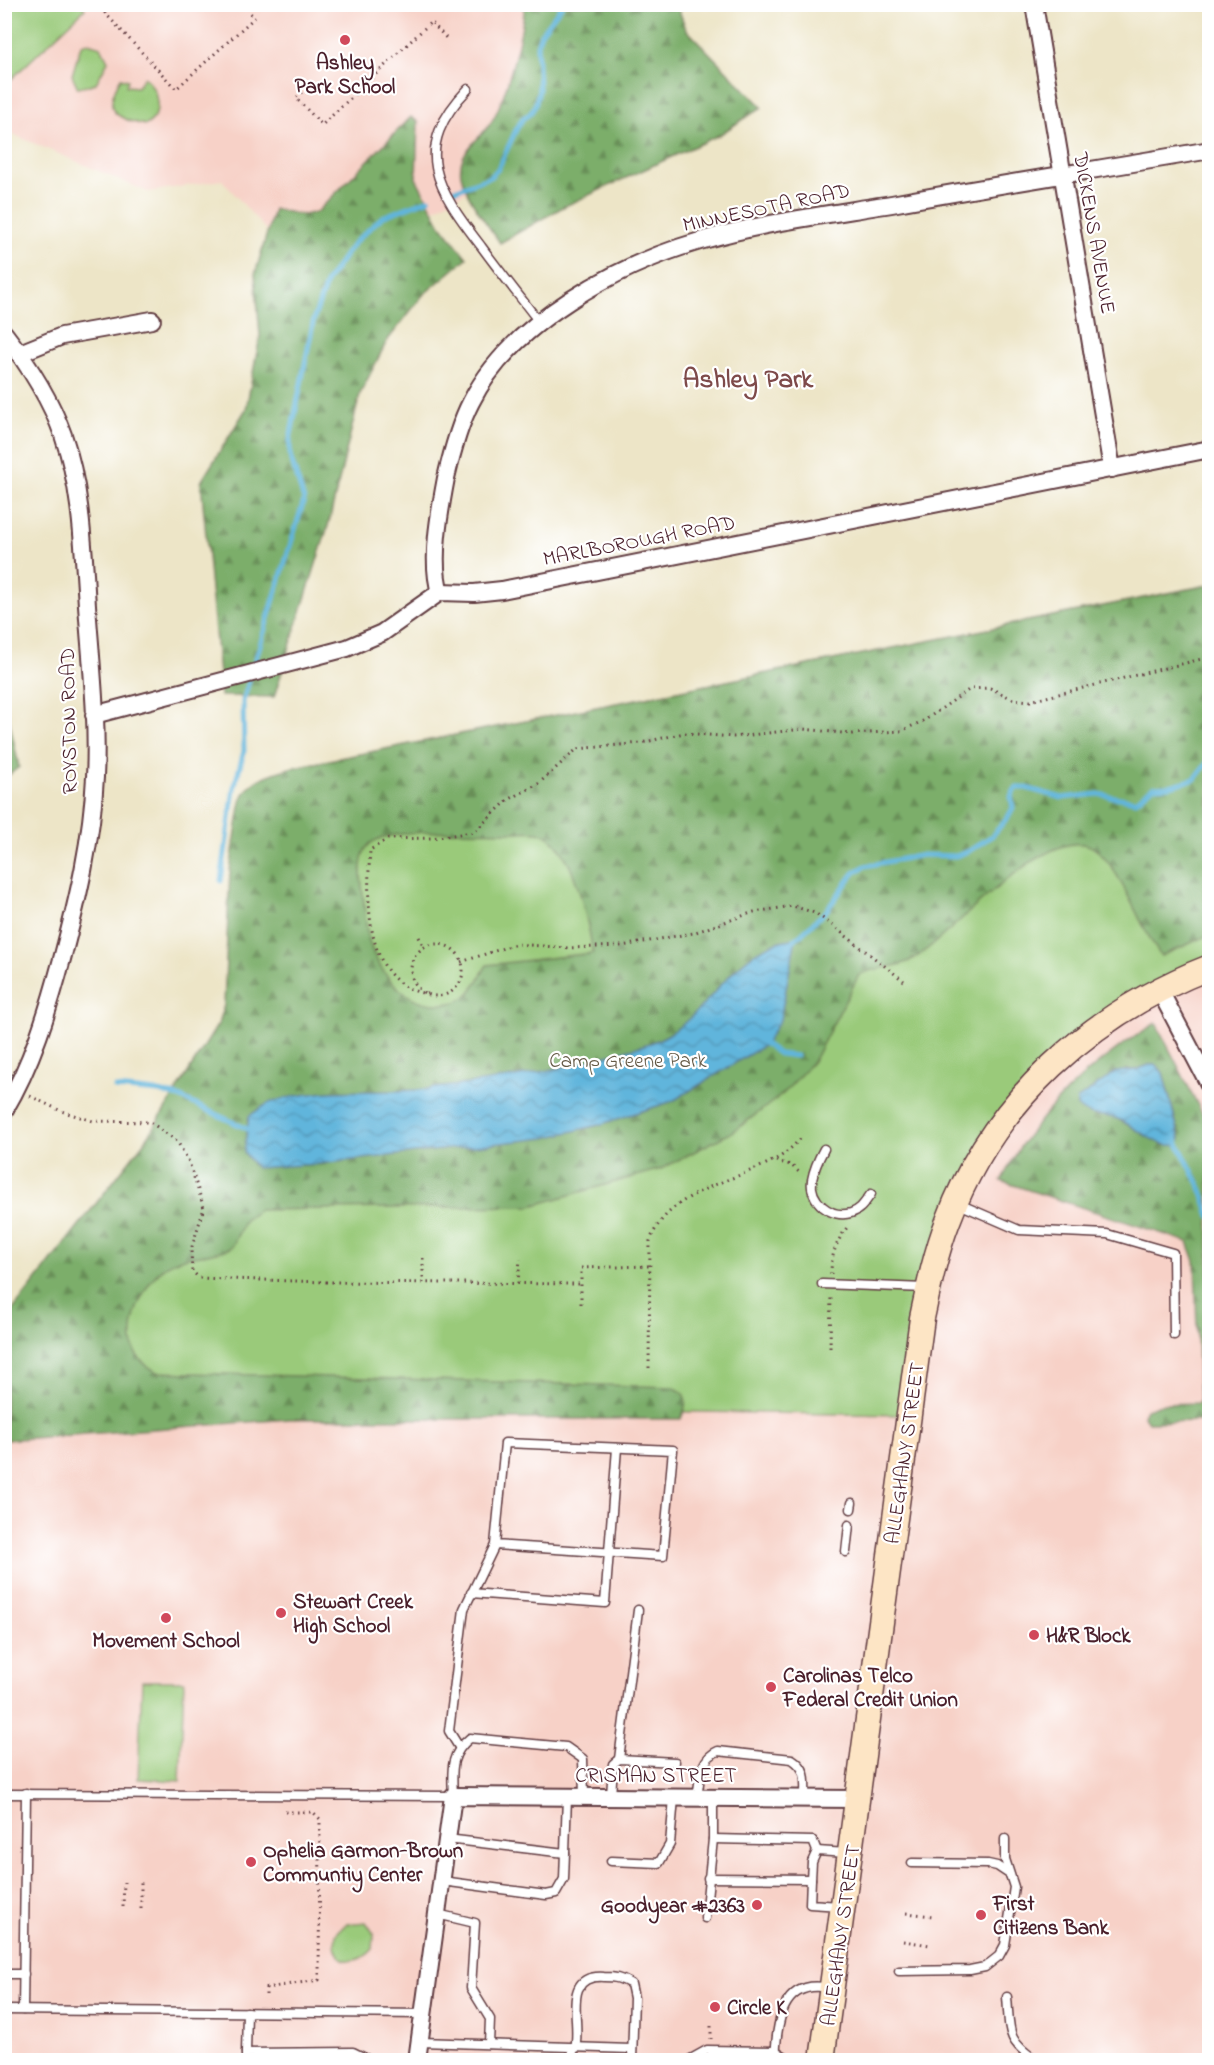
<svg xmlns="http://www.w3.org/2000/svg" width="1214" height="2065" viewBox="0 0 1214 2065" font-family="'Indie Flower',sans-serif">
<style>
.built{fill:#f7d1c7}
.green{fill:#9aca7a;stroke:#727452;stroke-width:1.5}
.forest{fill:url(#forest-firs);stroke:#62664a;stroke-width:1.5;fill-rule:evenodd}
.water{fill:url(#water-waves);stroke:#556a84;stroke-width:1.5}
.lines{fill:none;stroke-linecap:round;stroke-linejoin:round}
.stream{stroke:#60b5dc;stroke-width:5}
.lane-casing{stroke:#623d42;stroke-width:11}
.street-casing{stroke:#623d42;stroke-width:20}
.secondary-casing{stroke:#623d42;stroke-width:27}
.path{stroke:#623d42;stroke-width:3;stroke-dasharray:1.5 4.5;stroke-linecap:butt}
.lane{stroke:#fff;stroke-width:8}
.street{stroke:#fff;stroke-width:16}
.secondary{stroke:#fde5c5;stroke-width:24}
.poi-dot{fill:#d1495b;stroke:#fff;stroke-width:2}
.labels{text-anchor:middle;stroke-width:4.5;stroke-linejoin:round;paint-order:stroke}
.poi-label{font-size:21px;font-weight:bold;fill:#4a1f2b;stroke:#fff;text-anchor:start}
.street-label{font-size:21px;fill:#4a1f2b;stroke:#fff}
.park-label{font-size:21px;fill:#665b47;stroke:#fff}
.district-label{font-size:27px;font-weight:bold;fill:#7e4a4a;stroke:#fff}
</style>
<defs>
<pattern id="forest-firs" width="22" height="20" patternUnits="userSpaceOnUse" patternTransform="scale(1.5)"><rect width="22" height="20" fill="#7bae6a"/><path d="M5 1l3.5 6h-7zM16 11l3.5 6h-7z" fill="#678d57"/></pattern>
<pattern id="water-waves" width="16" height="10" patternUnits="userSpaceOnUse" patternTransform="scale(1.5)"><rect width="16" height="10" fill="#60b5dc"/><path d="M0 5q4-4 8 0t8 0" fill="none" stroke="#5193b3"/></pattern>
</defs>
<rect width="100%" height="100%" fill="#fff"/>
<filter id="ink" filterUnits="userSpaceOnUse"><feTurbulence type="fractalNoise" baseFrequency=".0167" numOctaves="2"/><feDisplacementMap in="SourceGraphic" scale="12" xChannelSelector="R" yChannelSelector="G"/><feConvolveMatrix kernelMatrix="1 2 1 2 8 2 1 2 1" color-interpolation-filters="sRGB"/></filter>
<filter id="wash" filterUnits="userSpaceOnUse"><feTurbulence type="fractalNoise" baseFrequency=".008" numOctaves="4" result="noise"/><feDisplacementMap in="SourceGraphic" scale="24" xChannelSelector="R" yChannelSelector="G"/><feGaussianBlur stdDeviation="1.35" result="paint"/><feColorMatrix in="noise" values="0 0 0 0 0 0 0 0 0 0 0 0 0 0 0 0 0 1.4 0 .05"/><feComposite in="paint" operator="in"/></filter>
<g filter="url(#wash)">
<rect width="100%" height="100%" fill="#ede5c7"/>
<!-- built -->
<g class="built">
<polygon points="5,5 666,5 620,110 307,277 222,180 148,192 5,131"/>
<polygon points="1209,969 1209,2060 827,2060 916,1414 952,1219 1046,1072"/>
<polygon points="5,1402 906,1415 819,2060 5,2060"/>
</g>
<!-- green -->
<g class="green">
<polygon points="5,4 81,4 85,9 5,85"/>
<polygon points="88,43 101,47 108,61 96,83 78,88 72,75 81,45"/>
<path d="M 144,77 C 158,87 164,115 146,125 C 111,118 103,109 121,78 L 128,80 L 126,86 L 137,87 Z"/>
<polygon points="1209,585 1209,965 1105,1019 966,1175 906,1415 5,1402 100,1224 220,1022 274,809 290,768"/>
<polygon points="142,1681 184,1681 180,1781 138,1779"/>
<path d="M 366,1922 L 374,1934 L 373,1949 C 364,1960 341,1968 336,1949 C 334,1945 336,1938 336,1934 L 346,1924 Z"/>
</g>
<!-- forest -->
<g class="forest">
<path d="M 525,5 L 677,5 L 686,29 L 762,107 L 719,135 L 563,207 L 500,243 C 486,222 467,200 461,175 C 457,152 479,140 490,124 C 506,101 522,33 525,5 Z"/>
<polygon points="411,117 418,122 416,178 441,225 467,258 423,295 387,341 360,394 328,526 274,697 221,696 201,482 246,409 260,336 255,274 274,209 303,215 317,212"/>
<path d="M 1209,585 L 1209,935 L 1161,956 C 1140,929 1120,865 1094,848 C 1049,820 951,936 915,958 C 898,969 876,966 859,975 L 814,1060 L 784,1093 L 734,1131 L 661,1169 L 531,1206 L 259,1210 L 245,1220 L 232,1247 C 213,1257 187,1253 169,1264 C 145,1278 122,1328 136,1354 C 141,1362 149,1367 157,1372 L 672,1387 C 690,1393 687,1404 681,1419 L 290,1419 L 5,1440 L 5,1320 L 148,1137 L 220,1021 L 224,1005 L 230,870 L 240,806 C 244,780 268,775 290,768 ZM 516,832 C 524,832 536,830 544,834 C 574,848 588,922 593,953 L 487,965 C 480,975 477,987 467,995 C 458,1003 449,1004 438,1004 C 402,1004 375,968 368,936 C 365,922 365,908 363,895 C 361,879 357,853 371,843 C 392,827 485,832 516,832 Z"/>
<polygon points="4,695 19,767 5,778 4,778"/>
<path d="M 1156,1023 L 1209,1127 L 1209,1421 L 1148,1422 L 1143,1415 L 1146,1409 L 1161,1404 L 1199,1403 L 1195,1261 L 1188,1242 L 1001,1181 C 1010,1165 1018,1148 1030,1133 C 1064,1088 1108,1052 1156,1023 ZM 1149,1065 L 1157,1065 L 1163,1073 L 1180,1138 L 1175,1145 L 1164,1145 L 1118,1119 L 1125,1070 L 1136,1070 Z"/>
</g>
<!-- water -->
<g class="water">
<path d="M 796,938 L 780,1020 L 765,1045 L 673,1101 L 599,1125 L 545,1138 L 319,1164 L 256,1168 L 244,1152 L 249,1116 C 256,1112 264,1104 272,1102 C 322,1085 375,1095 426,1089 C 484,1083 544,1074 600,1057 C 621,1051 650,1046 669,1034 C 716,1005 735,945 796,938 Z"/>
<path d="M 1149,1065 L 1157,1065 L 1163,1073 L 1180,1138 L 1176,1145 C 1157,1148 1137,1128 1120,1120 C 1105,1113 1088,1119 1077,1106 L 1077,1100 L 1116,1072 L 1136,1070 Z"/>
</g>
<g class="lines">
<!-- stream -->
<g class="stream">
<polyline points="452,191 490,177 498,169 516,130 523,118 530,114 535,106 539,90 537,45 541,33 563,4"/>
<polyline points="253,668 304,500 290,456 290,439 314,318 327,281 353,244 382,217 429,199"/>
<polyline points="221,881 234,788 244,751 243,701 249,681"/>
<polyline points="791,943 826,911 854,873 865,866 923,855 956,856 969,851 993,835 1008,817 1013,808 1011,796 1016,788 1026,788 1062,798 1098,794 1136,801 1153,787 1170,786 1195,779 1210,759"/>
<polyline points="762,1042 779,1054 796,1056"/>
<polyline points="4,1074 15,1075"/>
<polyline points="115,1088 159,1092 179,1097 254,1132"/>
<polyline points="1174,1136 1201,1188 1210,1216"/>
</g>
</g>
</g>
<g filter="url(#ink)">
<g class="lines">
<defs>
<g id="lane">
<path d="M 468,89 C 410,149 437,189 481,246 C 500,272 520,297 540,323"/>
<path d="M 824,1149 C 819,1158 814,1169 812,1180 C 809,1201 831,1219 851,1213 C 861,1210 865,1202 871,1194"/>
<polyline points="959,1204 1019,1230 1107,1234 1173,1253 1174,1335"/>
<polyline points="822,1284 925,1288"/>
<polyline points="851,1509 852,1503"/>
<polyline points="846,1552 849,1525"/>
<polyline points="471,1593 605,1603 617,1448"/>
<polyline points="459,1747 449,1731 464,1609 495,1545 505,1443 673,1450 663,1556 495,1545"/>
<polyline points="619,1759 638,1610"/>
<path d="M 4,1794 L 453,1796 C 452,1771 449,1755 470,1738 L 566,1747 L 583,1759 L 584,1797"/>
<polyline points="611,1797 613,1764 619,1759 675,1762"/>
<path d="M 697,1798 C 700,1780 699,1759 718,1751 L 792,1759 C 808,1769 805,1781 805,1799"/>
<polyline points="447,1839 565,1853"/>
<polyline points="817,1851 847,1853"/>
<polyline points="611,1861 659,1863 670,1844 674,1798"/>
<polyline points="912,1863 988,1864 997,1866 1009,1874"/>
<polyline points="708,1878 811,1879 812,1862 817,1851 813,1841 713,1839"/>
<polyline points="811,1879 810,1904 840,1906"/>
<polyline points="442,1881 546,1895 556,1893 564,1879 567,1797"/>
<polyline points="437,1914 475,1923 471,1988 490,2019 489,2044"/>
<polyline points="705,1918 713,1839 713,1798"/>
<polyline points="899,1971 970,1970 985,1967 999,1956 1005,1945 1014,1887 1005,1859 1005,1839"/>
<polyline points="4,1974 24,1974"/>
<path d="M 1007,1997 C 1010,2031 1006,2041 1036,2060"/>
<polyline points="4,2010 424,2014"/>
<polyline points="23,2010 26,1793"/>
<polyline points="421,2042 631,2049"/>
<polyline points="246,2053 247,2012"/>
<polyline points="246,2060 246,2053 353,2052 369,2060"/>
<path d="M 568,2060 C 570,2057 573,2052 575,2048 C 582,2022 560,1974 604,1977 C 615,1977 621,1978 631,1984 L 634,1998 L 632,2060"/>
<polyline points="689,2060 707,2050 776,2051 790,2060"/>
<path d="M 775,2060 C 777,2025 780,1978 829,1988"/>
</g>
<g id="street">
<polyline points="1034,4 1112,469"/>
<path d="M 4,333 C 28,364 50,398 63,435 C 82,490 83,547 87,605 C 91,662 98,720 95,777 C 92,839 78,899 62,959 C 48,1011 32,1064 4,1111"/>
<polyline points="20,353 62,336 152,320"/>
<path d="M 440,592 C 430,561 440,510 446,478 C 452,452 459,425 471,402 C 511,322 618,265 700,241 C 764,222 832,214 897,203 C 1001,184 1106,168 1210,150"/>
<polyline points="94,715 347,648 382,633 440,592 474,593 502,590 1210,449"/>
<polyline points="1159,989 1210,1086"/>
<polyline points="417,2060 453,1796 858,1799"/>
</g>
<path id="secondary" d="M 822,2060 L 922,1318 C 929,1285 936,1252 948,1221 C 993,1100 1092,1013 1210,967"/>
</defs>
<!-- lane casing -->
<use href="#lane" class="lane-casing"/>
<!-- street casing -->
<use href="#street" class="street-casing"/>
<!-- secondary casing -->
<use href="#secondary" class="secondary-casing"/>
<!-- path -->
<g class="path">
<polyline points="114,4 105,13 176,89 255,17 250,13"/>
<polyline points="302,92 296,98 322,125 431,22 448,40"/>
<polyline points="419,937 424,947"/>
<circle cx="437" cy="970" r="26"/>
<polyline points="461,962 516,944 568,948 622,946 693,933 754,912 793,906 815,913 828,922 904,981"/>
<path d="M 428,994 C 363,985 367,900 370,850 L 388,839 L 431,838 L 474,832 L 508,800 L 538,784 L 577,749 L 641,743 L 684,733 L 733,737 L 803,729 L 852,734 L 901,731 L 925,720 L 970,689 L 990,688 L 1013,699 L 1030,701 L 1210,657"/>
<polyline points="30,1096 61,1111 93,1121 150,1122 177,1141 189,1162 204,1208 191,1250 192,1271 199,1278 326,1282 581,1284"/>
<polyline points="776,1161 791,1165 801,1174"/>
<polyline points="423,1258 423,1283"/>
<path d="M 831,1274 C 831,1254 837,1240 849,1225"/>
<polyline points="518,1283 520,1259"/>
<polyline points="581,1304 581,1268 649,1266"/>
<polyline points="830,1348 831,1295"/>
<path d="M 649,1368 L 650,1241 C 668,1190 735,1182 776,1159 C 786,1154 793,1146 801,1138"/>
<polyline points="123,1907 124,1882"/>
<polyline points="141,1908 141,1880"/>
<polyline points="906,1913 933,1916"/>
<polyline points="903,1941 930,1945"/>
<polyline points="266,1995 266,1988 319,1980 320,1819 313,1812 281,1812"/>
<polyline points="711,2026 711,2039"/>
</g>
<!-- lane -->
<use href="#lane" class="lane"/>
<!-- street -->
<use href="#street" class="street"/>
<!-- secondary -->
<use href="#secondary" class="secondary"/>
</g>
</g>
<!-- markers -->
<g class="poi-dot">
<circle cx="345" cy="40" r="6"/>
<circle cx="281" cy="1613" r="6"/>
<circle cx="166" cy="1618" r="6"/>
<circle cx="1034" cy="1635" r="6"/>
<circle cx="771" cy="1687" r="6"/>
<circle cx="251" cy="1862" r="6"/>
<circle cx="757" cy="1905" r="6"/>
<circle cx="981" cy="1915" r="6"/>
<circle cx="715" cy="2007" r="6"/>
</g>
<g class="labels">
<!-- poi labels -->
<g class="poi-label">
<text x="345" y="69" text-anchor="middle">Ashley<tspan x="345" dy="24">Park School</tspan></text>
<text x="293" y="1608">Stewart Creek<tspan x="293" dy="24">High School</tspan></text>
<text x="1046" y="1642">H&amp;R Block</text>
<text x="166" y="1647" text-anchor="middle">Movement School</text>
<text x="783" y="1682">Carolinas Telco<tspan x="783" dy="24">Federal Credit Union</tspan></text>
<text x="263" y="1857">Ophelia Garmon-Brown<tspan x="263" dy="24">Communtiy Center</tspan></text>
<text x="993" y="1910">First<tspan x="993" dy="24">Citizens Bank</tspan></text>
<text x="745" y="1912" text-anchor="end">Goodyear #2363</text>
<text x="727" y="2014">Circle K</text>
</g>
<!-- street labels -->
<g class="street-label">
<text transform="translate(766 207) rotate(-12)" y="7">MINNESOTA ROAD</text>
<text transform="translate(1095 233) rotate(80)" y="7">DICKENS AVENUE</text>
<text transform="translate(639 540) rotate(-11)" y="7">MARLBOROUGH ROAD</text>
<text transform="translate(68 721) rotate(-91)" y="7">ROYSTON ROAD</text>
<text transform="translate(904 1453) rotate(-82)" y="7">ALLEGHANY STREET</text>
<text x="656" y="1782">CRISMAN STREET</text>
<text transform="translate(840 1935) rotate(-82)" y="7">ALLEGHANY STREET</text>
</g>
<!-- park labels -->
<g class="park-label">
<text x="628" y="1067">Camp Greene Park</text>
</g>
<!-- district labels -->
<g class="district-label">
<text x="748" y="387">Ashley Park</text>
</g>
</g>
<!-- margin -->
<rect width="1214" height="2065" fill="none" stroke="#fff" stroke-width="24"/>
</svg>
